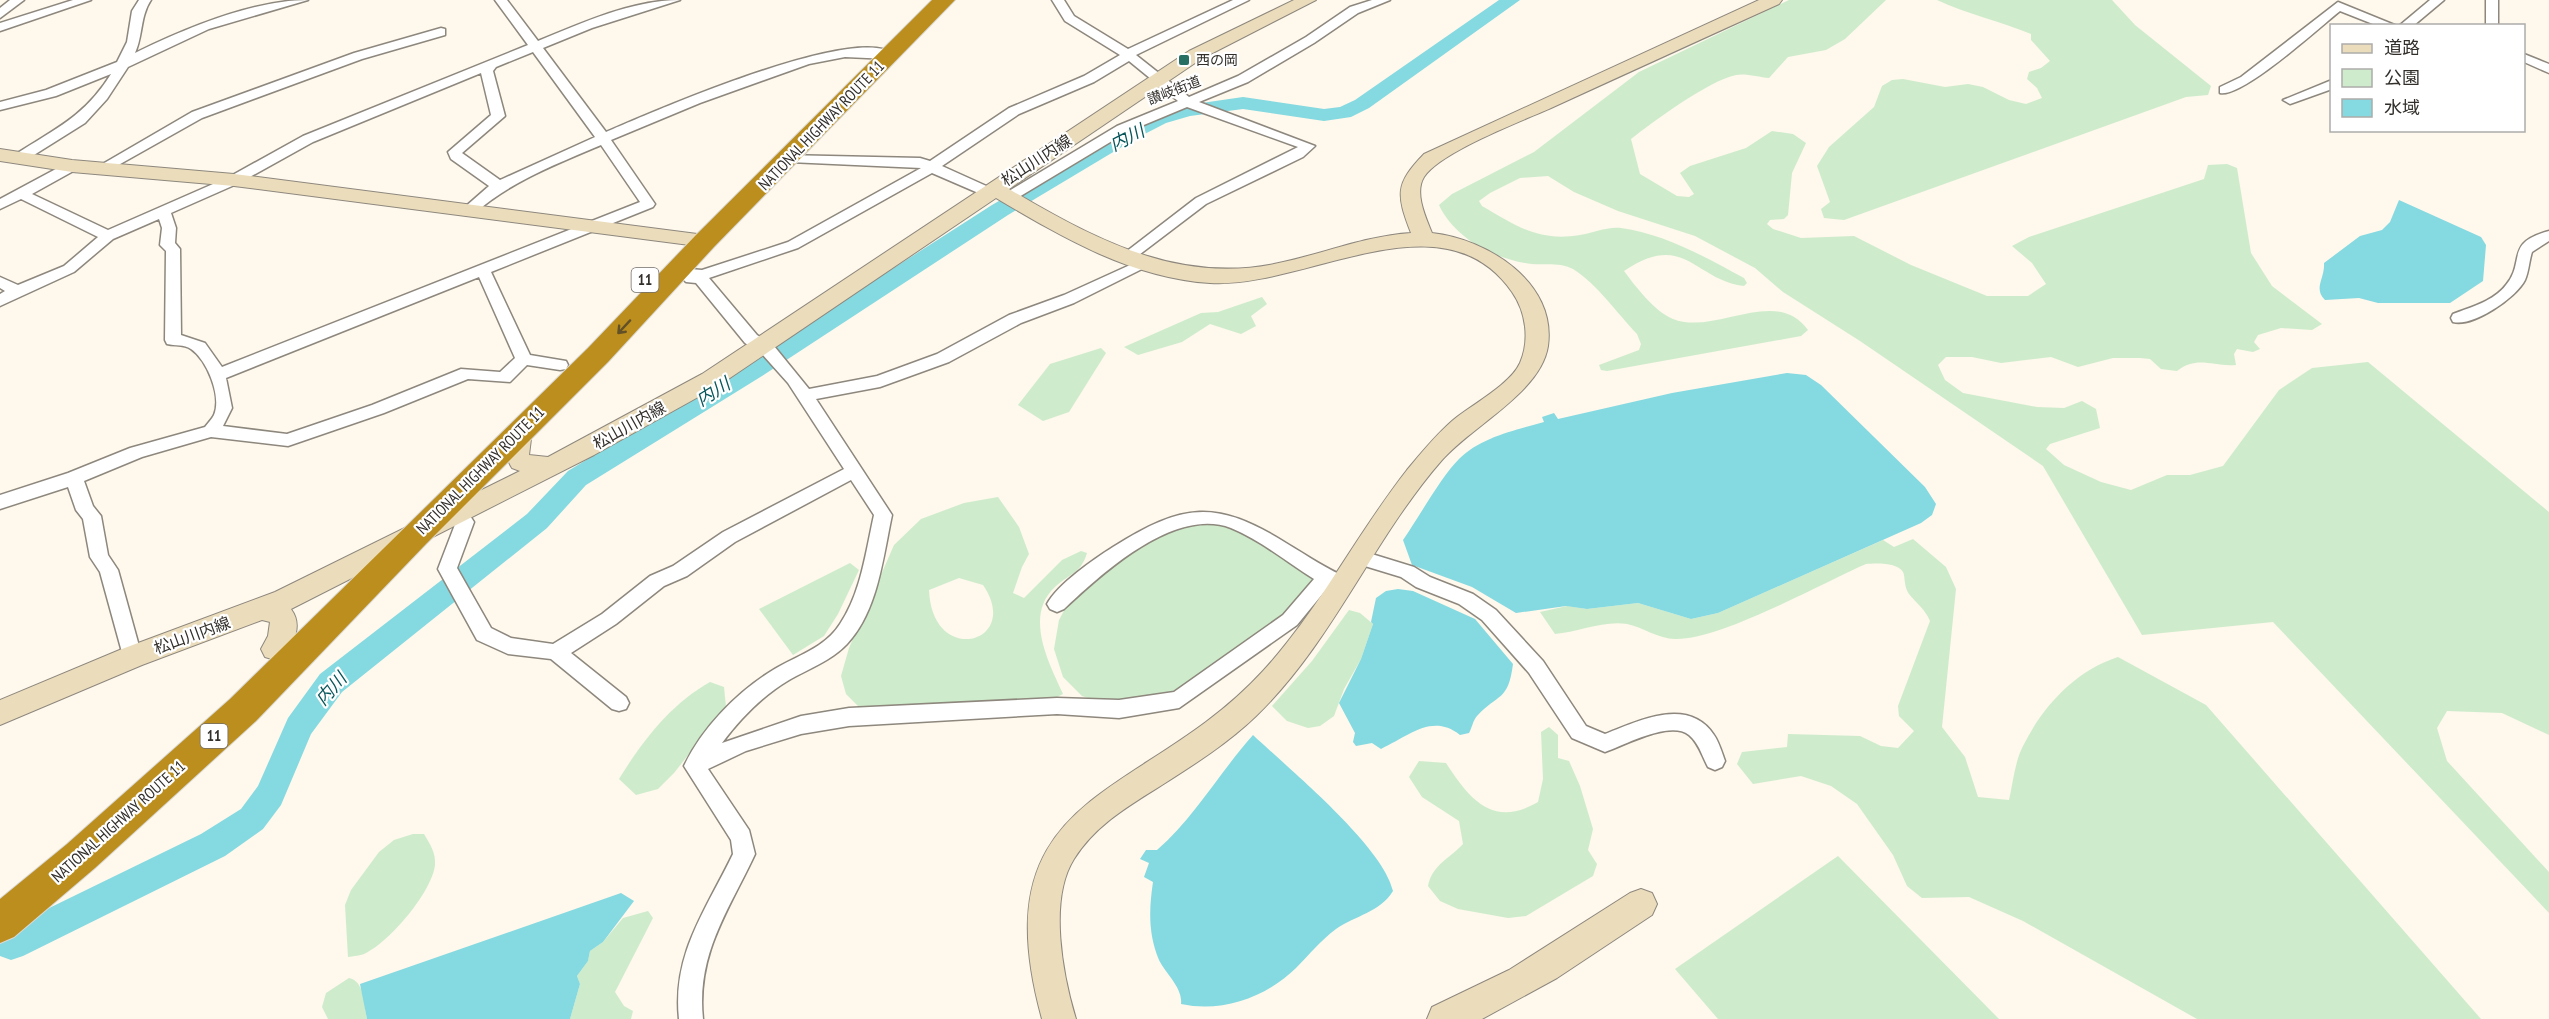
<svg xmlns="http://www.w3.org/2000/svg" width="2549" height="1019" viewBox="0 0 2549 1019" font-family="'PT Sans Narrow','Noto Sans JP',sans-serif">
<style>
.green{fill:#ceeccb;fill-rule:evenodd}
.water{fill:#85d9e0}
.lines{fill:none;stroke-linecap:round;stroke-linejoin:round}
.river{fill:#85d9e0;fill-rule:evenodd}
.street-casing{stroke:#8d877d;stroke-width:3}
.secondary-casing{stroke:#8d877d;stroke-width:2}
.highway-casing{stroke:#dadad9;stroke-width:2}
.street{fill:#fff;fill-rule:evenodd}
.secondary{fill:#ebddbc;fill-rule:evenodd}
.highway{fill:#bc8e1e;fill-rule:evenodd}
.oneway{stroke:#625026}
.poi-dot{fill:#276e63;stroke:#fff;stroke-width:2}
.labels{text-anchor:middle;stroke-width:4.5;stroke-linejoin:round;paint-order:stroke}
.far-poi-label{font-size:14px;fill:#322f2b;stroke:#fff;text-anchor:start}
.far-street-label{font-size:14px;fill:#322f2b;stroke:#fff}
.shield{fill:#fff;stroke:#706d6b;stroke-width:1.5}
.shield-label{font-size:15px;font-weight:bold;fill:#322f2b}
.street-label{font-size:16px;fill:#322f2b;stroke:#fff}
.water-label{font-size:18px;font-style:italic;fill:#08565b;stroke:#fff}
</style>
<rect width="100%" height="100%" fill="#fef8ed"/>
<!-- green -->
<g class="green">
<path d="M 1789,0 L 1886,0 L 1845,39 L 1826,50 L 1788,57 L 1769,78 C 1759,77 1745,73 1736,75 C 1708,81 1654,121 1631,139 L 1640,174 L 1677,196 L 1689,197 L 1694,194 L 1680,173 L 1690,166 L 1746,148 L 1772,131 L 1793,134 L 1806,143 L 1792,173 L 1788,215 L 1784,219 L 1770,220 L 1767,224 L 1773,229 L 1801,238 L 1854,236 L 1911,265 L 1987,296 L 2028,296 L 2046,284 L 2032,263 L 2012,246 L 2029,237 L 2204,179 L 2208,165 L 2227,164 L 2237,168 L 2251,253 L 2272,286 L 2322,324 L 2312,330 L 2281,328 L 2258,335 L 2254,342 L 2260,349 L 2253,352 L 2237,349 L 2234,354 L 2236,365 C 2212,367 2198,355 2177,371 L 2161,369 L 2150,359 L 2140,358 L 2113,358 L 2078,367 L 2051,357 L 2001,363 L 1972,357 L 1946,357 L 1938,365 L 1945,380 L 1963,393 L 2037,407 L 2064,408 L 2082,401 L 2096,409 L 2100,428 L 2050,444 L 2046,449 L 2064,465 L 2101,482 L 2131,490 L 2167,475 L 2190,475 L 2223,466 L 2279,390 L 2312,368 L 2368,362 L 2549,512 L 2549,735 L 2502,713 L 2447,711 L 2437,728 L 2447,761 L 2549,872 L 2549,913 L 2273,622 L 2142,635 L 2043,466 L 1860,341 L 1783,292 L 1755,268 L 1695,236 L 1618,211 L 1574,192 L 1548,176 L 1520,178 L 1490,193 L 1479,201 L 1482,206 C 1517,226 1538,242 1580,235 C 1592,233 1609,226 1621,228 C 1665,234 1705,257 1744,278 L 1747,283 L 1744,286 C 1694,280 1685,230 1624,271 C 1636,287 1654,311 1673,319 C 1715,336 1776,285 1808,330 L 1801,336 L 1607,371 L 1601,370 L 1599,365 L 1639,350 L 1641,344 L 1637,334 C 1617,313 1597,284 1573,269 C 1560,262 1546,265 1532,264 C 1496,260 1455,239 1439,205 L 1452,194 L 1534,152 L 1639,72 Z"/>
<path d="M 1937,0 L 2112,0 L 2135,25 L 2211,86 L 2208,95 L 2186,97 L 1844,220 L 1824,218 L 1821,209 L 1830,202 L 1817,166 L 1829,147 L 1874,107 L 1882,86 L 1892,80 L 1903,79 L 1945,87 L 1968,84 L 1983,87 L 2009,100 L 2026,104 L 2042,98 L 2037,88 L 2027,79 L 2029,72 L 2041,68 L 2050,61 L 2031,40 L 2031,34 C 2000,21 1967,14 1937,0 Z"/>
<polygon points="1262,297 1267,304 1251,316 1256,326 1241,334 1210,324 1182,342 1138,355 1124,347 1201,313 1218,312"/>
<polygon points="1101,348 1106,353 1069,412 1043,421 1018,405 1050,364"/>
<path d="M 998,497 L 1019,527 L 1029,554 L 1022,567 L 1013,593 L 1024,598 L 1062,560 L 1081,551 L 1087,553 C 1081,573 1071,573 1056,586 C 1023,615 1049,663 1063,694 L 1049,701 L 861,709 L 846,694 L 841,676 L 849,648 L 894,545 L 921,519 L 964,503 ZM 959,578 L 983,585 C 1023,643 932,668 929,590 Z"/>
<polygon points="1187,523 1228,524 1318,576 1281,618 1175,697 1100,702 1082,696 1063,677 1054,649 1059,620 1066,607 1079,591 1141,546 1168,530"/>
<path d="M 1913,539 L 1946,567 L 1956,589 L 1942,727 L 1965,757 L 1978,797 L 2009,800 C 2013,783 2015,761 2023,746 C 2043,706 2075,671 2118,657 L 2206,705 L 2481,1019 L 2197,1019 L 2023,921 L 1969,897 L 1922,898 L 1907,886 L 1893,855 L 1857,804 L 1831,786 L 1801,776 L 1753,784 L 1737,764 L 1742,752 L 1787,747 L 1788,734 L 1860,736 L 1881,746 L 1898,748 L 1914,731 L 1899,716 L 1898,706 L 1930,621 C 1925,609 1917,604 1909,594 C 1905,588 1905,582 1904,575 C 1902,562 1876,563 1866,564 C 1820,584 1721,640 1675,639 C 1659,639 1642,627 1627,624 C 1605,620 1577,632 1555,634 L 1540,612 L 1567,606 L 1587,609 L 1638,603 L 1691,619 L 1718,613 L 1883,540 L 1894,547 Z"/>
<polygon points="850,563 859,570 838,614 824,636 793,655 759,609"/>
<polygon points="1349,610 1360,613 1373,624 1361,659 1344,689 1334,716 1320,726 1308,728 1287,721 1272,706 1312,661"/>
<path d="M 710,682 L 724,687 L 726,707 L 674,773 L 658,789 L 636,795 L 619,779 C 643,740 671,704 710,682 Z"/>
<path d="M 1549,727 L 1558,735 L 1558,758 L 1569,761 L 1580,786 L 1593,829 L 1588,850 L 1597,864 L 1593,876 L 1526,916 L 1508,918 L 1458,909 L 1440,901 L 1428,886 C 1432,865 1449,859 1463,844 L 1459,821 L 1422,797 L 1409,777 L 1419,761 L 1446,763 C 1470,800 1493,828 1538,802 L 1543,779 L 1541,732 Z"/>
<path d="M 413,834 L 424,834 C 430,844 436,853 435,865 C 432,892 390,941 366,953 C 361,956 353,956 348,957 L 345,905 L 351,890 L 379,852 L 394,840 Z"/>
<polygon points="1838,856 1999,1019 1718,1019 1675,969"/>
<polygon points="648,911 653,918 615,992 624,1006 633,1011 631,1019 570,1019 580,984 577,976 588,961 590,951 603,942 623,918"/>
<path d="M 349,978 C 365,981 364,1006 367,1019 L 328,1019 L 322,1007 L 326,993 Z"/>
</g>
<!-- water -->
<g class="water">
<path d="M 2399,200 L 2481,237 L 2486,245 L 2483,281 L 2450,303 L 2378,303 L 2359,298 L 2325,300 C 2313,288 2325,279 2324,263 L 2360,236 L 2382,230 L 2390,222 Z"/>
<path d="M 1787,373 L 1806,375 L 1821,385 L 1925,487 L 1936,504 L 1932,515 L 1921,523 L 1718,613 L 1691,619 L 1638,603 L 1587,609 L 1566,606 L 1516,613 L 1472,587 L 1412,565 L 1403,540 C 1419,517 1441,477 1459,459 C 1481,437 1516,430 1544,422 L 1542,417 L 1554,413 L 1558,419 L 1672,393 Z"/>
<path d="M 1398,589 L 1413,591 L 1475,619 L 1513,664 C 1508,702 1498,693 1477,716 C 1473,720 1472,728 1469,733 L 1460,735 C 1432,713 1409,736 1381,749 L 1372,743 L 1356,746 L 1353,742 L 1355,733 L 1339,703 L 1361,659 L 1373,624 L 1371,622 L 1376,598 L 1386,591 Z"/>
<path d="M 1253,735 C 1289,769 1383,846 1393,891 C 1379,913 1356,915 1336,929 C 1321,940 1309,955 1296,968 C 1266,997 1223,1013 1181,1004 C 1183,988 1166,974 1159,960 C 1148,934 1149,909 1153,882 L 1144,877 L 1149,863 L 1140,859 L 1146,850 L 1157,850 C 1194,818 1220,772 1253,735 Z"/>
<polygon points="621,893 634,901 603,942 590,951 588,961 577,976 580,984 570,1019 367,1019 360,984"/>
</g>
<g class="lines">
<!-- river -->
<polygon class="river" points="1499,0 1520,0 1369,108 1351,117 1324,121 1243,109 1190,116 1166,123 1135,139 1008,215 762,376 586,485 547,528 342,692 311,734 281,805 263,829 225,856 23,956 11,960 0,956 0,932 201,834 241,809 258,786 288,718 320,674 527,514 568,471 744,364 992,205 1121,131 1152,115 1181,106 1243,97 1324,109 1340,107 1355,100"/>
<defs>
<g id="street">
<polygon points="10,0 24,0 0,18 0,8"/>
<polygon points="73,0 91,0 0,31 0,23"/>
<path d="M 139,0 L 151,0 C 140,16 143,36 135,53 C 184,29 253,0 308,0 L 209,29 L 128,67 L 107,99 L 85,123 L 26,160 L 16,160 L 16,154 C 55,129 85,116 111,74 L 56,96 L 0,110 L 0,102 L 46,90 L 117,62 L 127,42 L 132,11 Z"/>
<path d="M 495,0 L 507,0 L 538,41 C 582,23 632,0 680,0 L 592,28 L 543,48 L 606,132 C 650,113 860,21 895,55 L 889,59 L 845,57 L 809,64 L 700,103 L 611,140 L 655,204 L 653,207 L 491,272 L 530,355 L 566,361 L 568,365 L 566,369 L 560,370 L 527,365 L 510,382 L 468,379 L 384,413 L 288,446 L 211,437 L 142,457 L 84,481 L 93,506 L 101,516 L 108,555 L 118,570 L 142,657 L 139,663 L 132,665 L 125,663 L 100,572 L 90,557 L 83,519 L 76,510 L 68,487 L 0,509 L 0,495 L 68,473 L 130,448 L 205,427 C 208,423 212,419 214,415 C 222,396 207,360 191,349 C 184,344 175,346 167,344 L 165,340 L 166,251 L 160,245 L 162,228 L 159,219 L 113,239 L 74,272 L 0,306 L 0,294 L 5,291 L 0,288 L 0,277 L 18,285 L 64,266 L 98,237 L 21,199 L 0,209 L 0,199 L 67,163 L 77,163 L 77,169 L 32,194 L 108,230 L 229,177 L 303,136 L 528,45 ZM 533,52 L 595,137 L 500,180 L 462,153 L 505,116 L 493,71 L 496,67 ZM 481,73 L 491,115 L 448,152 L 451,159 L 489,186 L 465,207 L 463,210 L 465,213 L 475,213 C 511,181 557,164 601,145 L 640,202 L 222,367 L 205,343 L 181,335 L 180,249 L 175,243 L 176,228 L 171,213 L 239,183 L 313,142 ZM 479,277 L 515,358 L 500,372 L 461,369 L 372,405 L 287,434 L 223,426 L 232,408 L 226,378 Z"/>
<path d="M 1052,0 L 1064,0 L 1074,16 L 1128,49 L 1233,0 L 1249,0 L 1136,55 L 1189,97 L 1238,76 L 1306,37 L 1350,7 L 1372,0 L 1390,0 L 1358,13 L 1314,43 L 1248,82 L 1199,102 L 1315,146 L 1303,157 L 1206,204 L 1131,261 L 1126,263 L 1118,258 L 1196,198 L 1298,147 L 1187,107 L 1127,132 L 1014,200 L 1004,200 L 1002,197 L 1004,194 L 1117,126 L 1178,101 L 1129,61 L 1094,82 L 1019,114 L 942,166 L 993,189 L 993,195 L 983,195 L 932,173 L 798,248 L 709,278 L 757,335 L 774,346 L 809,389 L 877,376 L 937,354 L 1009,315 L 1064,295 L 1141,260 L 1151,260 L 1154,263 L 1074,303 L 1021,323 L 949,362 L 880,387 L 816,399 L 892,515 C 883,557 878,611 847,644 C 831,661 808,669 789,680 C 762,696 741,718 722,743 L 801,716 L 849,708 L 1057,698 L 1119,700 L 1174,692 L 1283,615 L 1314,579 C 1287,562 1260,540 1231,528 C 1175,506 1101,574 1064,609 L 1057,612 L 1050,609 L 1047,604 C 1058,584 1094,559 1113,547 C 1183,503 1216,499 1286,543 C 1308,556 1327,570 1351,579 L 1353,584 L 1351,589 L 1344,591 L 1329,586 L 1297,625 L 1179,708 L 1119,718 L 1057,714 L 849,726 L 801,734 L 746,751 L 708,769 L 749,830 L 755,854 C 729,910 696,954 703,1019 L 679,1019 C 672,954 706,910 733,854 L 731,840 L 684,766 C 702,728 737,692 773,670 C 796,656 825,648 840,624 C 861,593 866,551 874,515 L 851,480 L 735,542 L 687,576 L 664,586 L 616,624 L 571,653 L 626,697 L 629,703 L 626,709 L 619,711 L 612,709 L 551,659 L 508,654 L 477,640 L 438,569 L 456,522 L 450,513 L 453,508 L 465,508 L 474,522 L 457,568 L 491,628 L 511,638 L 553,644 L 602,614 L 650,576 L 673,566 L 723,532 L 844,469 L 788,383 L 762,354 L 745,343 L 696,283 L 686,282 L 683,279 L 689,274 L 690,269 L 702,270 L 788,242 L 921,168 L 789,162 L 782,158 L 784,155 L 920,158 L 930,161 L 1009,108 L 1084,76 L 1120,55 L 1065,21 Z"/>
<polygon points="2430,0 2444,0 2413,26 2399,26"/>
<rect x="2486" y="0" width="12" height="26"/>
<path d="M 2338,2 L 2397,26 L 2378,26 L 2340,11 C 2320,27 2242,98 2220,93 L 2220,87 L 2241,77 Z"/>
<polygon points="441,28 445,29 445,35 362,59 202,118 106,172 96,172 94,169 192,112 354,53"/>
<polygon points="2524,54 2549,64 2549,73 2524,62"/>
<polygon points="2332,80 2332,89 2290,104 2283,100"/>
<path d="M 2549,231 L 2549,241 L 2532,252 C 2529,261 2529,271 2525,280 C 2516,298 2473,327 2453,322 L 2451,318 L 2453,314 C 2471,307 2494,301 2506,285 C 2526,261 2504,243 2549,231 Z"/>
<path d="M 1362,551 L 1414,567 L 1430,577 L 1473,594 L 1496,610 L 1543,661 L 1586,726 L 1605,734 C 1639,721 1688,696 1714,735 C 1719,742 1722,753 1725,761 L 1722,767 L 1715,770 L 1708,767 C 1702,756 1699,743 1689,735 C 1670,720 1625,745 1605,752 L 1572,738 L 1529,673 L 1482,620 L 1459,604 L 1416,587 L 1401,577 L 1355,563 L 1353,558 L 1355,553 Z"/>
</g>
<g id="secondary">
<path d="M 1294,0 L 1316,0 L 1201,59 L 1009,189 C 1091,237 1175,284 1274,264 C 1320,255 1364,236 1411,233 C 1396,194 1395,184 1424,154 L 1759,0 L 1782,0 L 1779,4 C 1703,38 1627,73 1551,108 C 1522,121 1440,152 1424,177 C 1414,193 1426,218 1432,233 C 1487,239 1557,282 1548,346 C 1541,392 1473,425 1442,460 C 1372,540 1333,642 1256,716 C 1228,743 1195,764 1162,785 C 1130,805 1095,825 1074,859 C 1048,900 1063,976 1076,1019 L 1042,1019 C 978,787 1144,801 1263,671 C 1319,610 1356,535 1407,470 C 1421,453 1435,436 1452,421 C 1471,405 1510,385 1520,363 C 1530,340 1526,312 1512,292 C 1443,192 1305,289 1210,283 C 1131,278 1062,237 996,198 L 718,386 L 594,455 L 291,609 C 303,625 294,641 285,657 L 275,660 L 265,657 L 261,649 L 268,636 L 270,622 L 262,620 L 142,665 L 0,725 L 0,700 L 122,649 L 275,592 L 520,471 L 512,468 C 504,455 503,439 511,425 L 520,422 L 529,425 L 532,431 L 529,455 L 548,457 L 702,374 L 1189,51 Z"/>
<polygon points="0,149 72,160 234,174 705,235 712,236 716,241 712,246 705,247 234,186 72,172 0,161"/>
<polygon points="1641,889 1652,893 1657,904 1652,915 1557,978 1482,1019 1427,1019 1432,1007 1509,970 1630,893"/>
</g>
<polygon id="highway" points="932,0 955,0 714,247 608,362 426,544 256,721 95,868 14,937 0,943 0,899 67,844 230,699 588,348 696,235"/>
</defs>
<!-- street casing -->
<use href="#street" class="street-casing"/>
<!-- secondary casing -->
<use href="#secondary" class="secondary-casing"/>
<!-- highway casing -->
<use href="#highway" class="highway-casing"/>
<!-- street -->
<use href="#street" class="street"/>
<!-- secondary -->
<use href="#secondary" class="secondary"/>
<!-- highway -->
<use href="#highway" class="highway"/>
</g>
<!-- one-way arrows -->
<defs><path id="oneway-shaft" d="M-6 0H5M1.5-3L5.5 0L1.5 3" fill="none" stroke-width="1.6" stroke-linecap="round" stroke-linejoin="round" transform="scale(1.5)"/></defs>
<use class="oneway" href="#oneway-shaft" transform="translate(624 327) rotate(133)"/>
<!-- markers -->
<rect class="poi-dot" x="1178" y="54" width="12" height="12" rx="3"/>
<g class="labels">
<!-- far-poi labels -->
<g class="far-poi-label">
<text x="1196" y="65">西の岡</text>
</g>
<!-- far-street labels -->
<g class="far-street-label">
<text transform="translate(1174 90) rotate(-21)" y="5">讃岐街道</text>
</g>
<!-- shield labels -->
<g class="shield">
<rect x="631.5" y="268" width="27" height="24" rx="4.5"/>
<rect x="200.5" y="724" width="27" height="24" rx="4.5"/>
</g>
<g class="shield-label">
<text x="645" y="285">11</text>
<text x="214" y="741">11</text>
</g>
<!-- street labels -->
<g class="street-label">
<text transform="translate(821 125) rotate(-46)" y="6">NATIONAL HIGHWAY ROUTE 11</text>
<text transform="translate(1036 160) rotate(-33)" y="6">松山川内線</text>
<text transform="translate(629 425) rotate(-29)" y="6">松山川内線</text>
<text transform="translate(480 470) rotate(-45)" y="6">NATIONAL HIGHWAY ROUTE 11</text>
<text transform="translate(192 635) rotate(-20)" y="6">松山川内線</text>
<text transform="translate(118 821) rotate(-42)" y="6">NATIONAL HIGHWAY ROUTE 11</text>
</g>
<!-- water labels -->
<g class="water-label">
<text transform="translate(1127 138) rotate(-27)" y="6">内川</text>
<text transform="translate(713 392) rotate(-32)" y="6">内川</text>
<text transform="translate(331 689) rotate(-48)" y="6">内川</text>
</g>
</g>
<!-- legend -->
<rect x="2330" y="24" width="195" height="108" fill="#ffffff" stroke="#adacaa" stroke-width="1.5"/>
<rect x="2342" y="44" width="30" height="9" fill="#ebddbc" stroke="#adacaa" stroke-width="1.5"/>
<text x="2384" y="54" font-size="18" fill="#322f2b">道路</text>
<rect x="2342" y="69" width="30" height="18" fill="#ceeccb" stroke="#adacaa" stroke-width="1.5"/>
<text x="2384" y="84" font-size="18" fill="#322f2b">公園</text>
<rect x="2342" y="99" width="30" height="18" fill="#85d9e0" stroke="#adacaa" stroke-width="1.5"/>
<text x="2384" y="114" font-size="18" fill="#322f2b">水域</text>
</svg>
